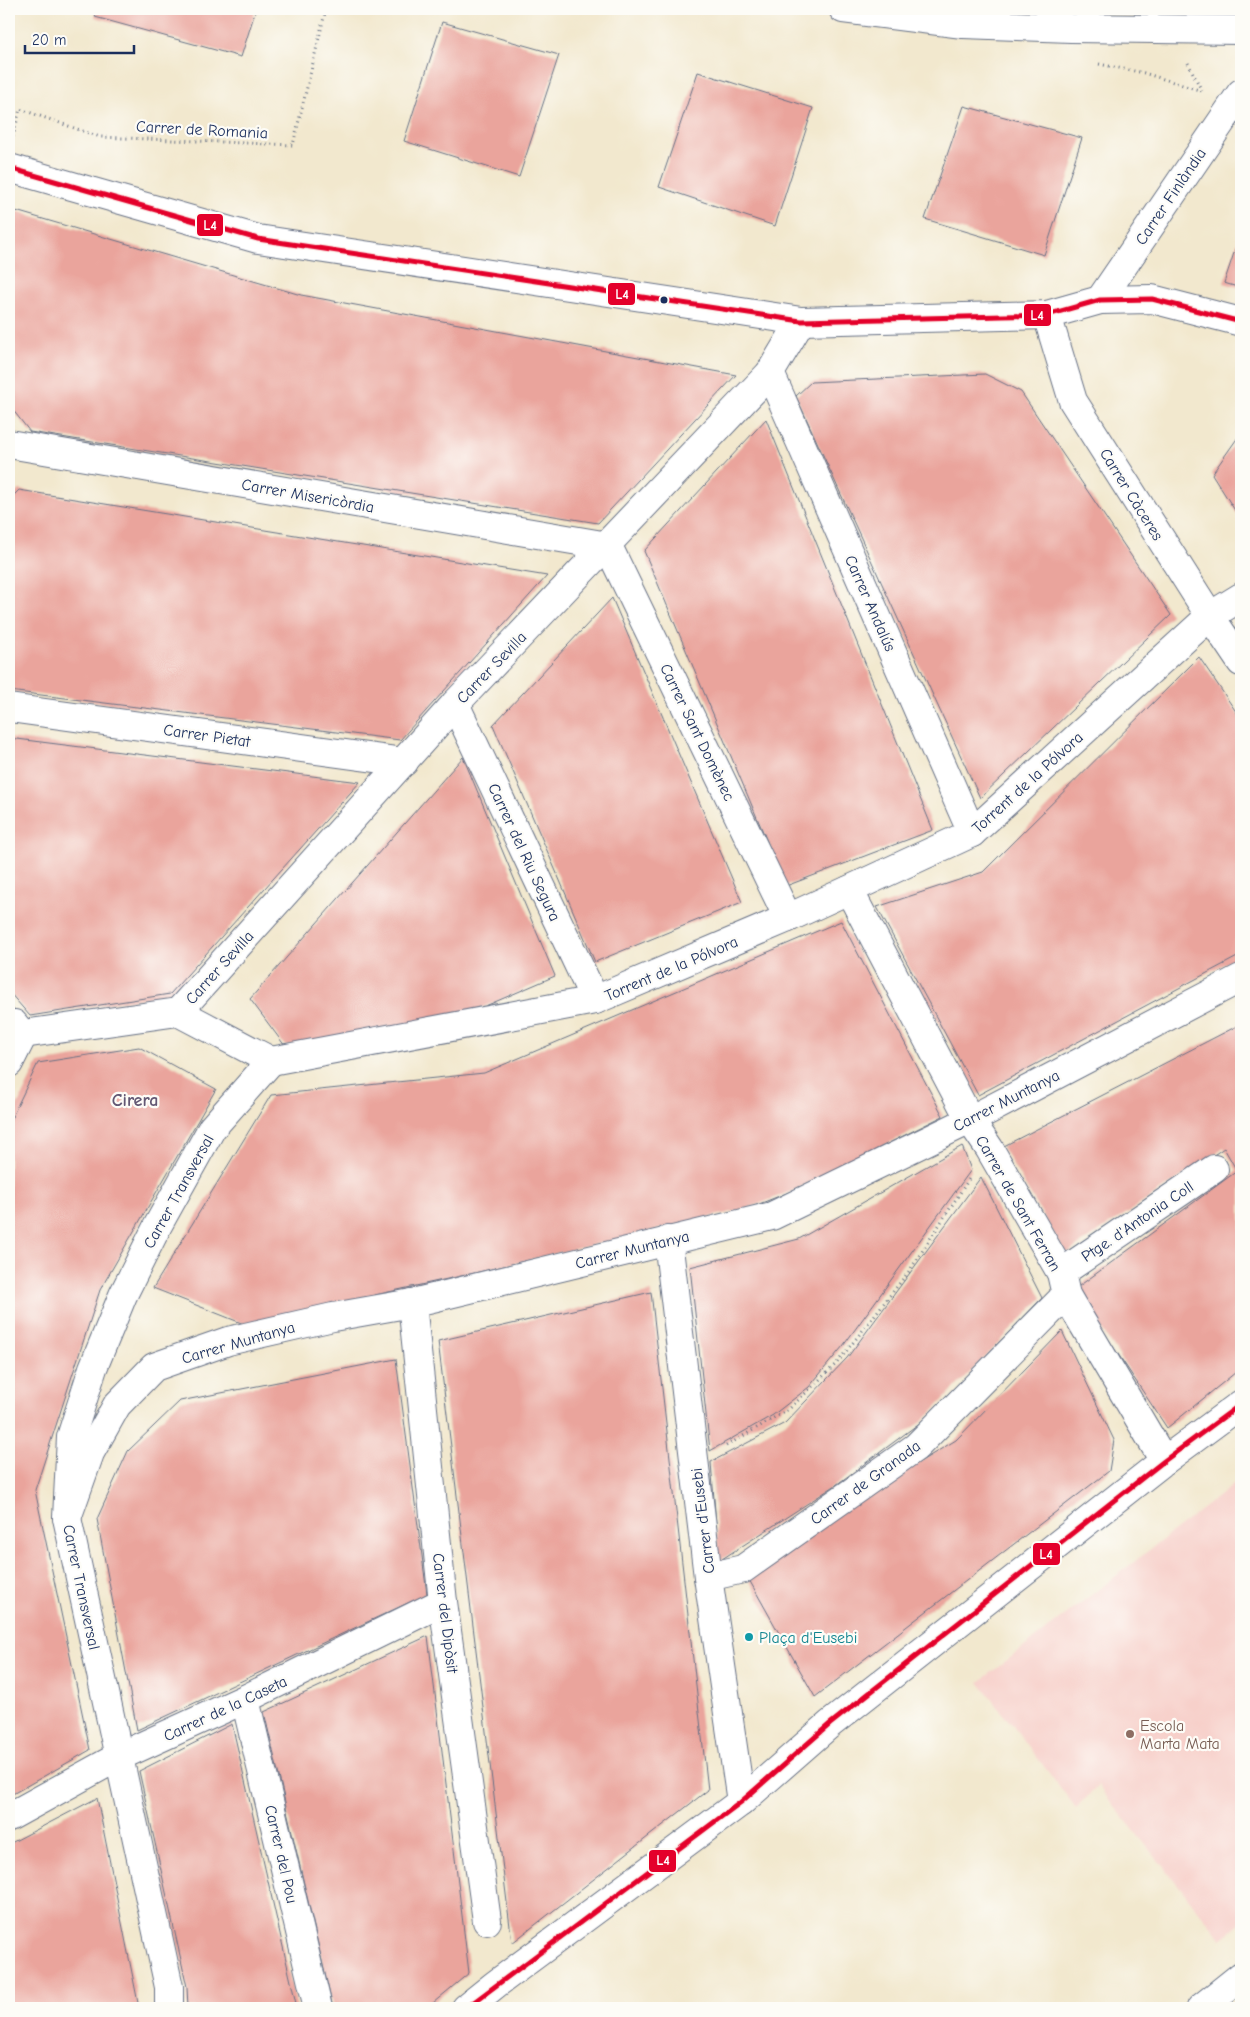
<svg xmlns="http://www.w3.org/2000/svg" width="1250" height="2017" viewBox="0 0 1250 2017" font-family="'Comic Neue',sans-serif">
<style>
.built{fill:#f7d0ca}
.building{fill:#eaa49c}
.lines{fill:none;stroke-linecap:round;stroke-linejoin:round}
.street-casing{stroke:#667085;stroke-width:30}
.path{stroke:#667085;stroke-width:3;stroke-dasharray:1 4;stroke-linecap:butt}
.street{stroke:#fff;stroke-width:28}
.bus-1-casing{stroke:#fdfcf7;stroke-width:9}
.bus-1{stroke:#e4002b;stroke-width:5}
.bus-dot{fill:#1b2f5e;stroke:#fdfcf7;stroke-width:2}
.culture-dot{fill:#0f9aa8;stroke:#fdfcf7;stroke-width:2}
.education-dot{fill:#8d6e63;stroke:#fdfcf7;stroke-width:2}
.labels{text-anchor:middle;stroke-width:4.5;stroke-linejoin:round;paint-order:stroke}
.street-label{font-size:16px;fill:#1b2f5e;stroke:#fdfcf7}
.culture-label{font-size:16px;fill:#0d838f;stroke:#fdfcf7;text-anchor:start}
.education-label{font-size:16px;fill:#785e54;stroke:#fdfcf7;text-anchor:start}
.neighbourhood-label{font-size:18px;font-weight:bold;fill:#635874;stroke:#fdfcf7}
.line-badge{stroke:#fdfcf7;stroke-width:2}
.badge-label{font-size:14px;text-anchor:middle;font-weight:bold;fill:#fff}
</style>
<rect width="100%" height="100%" fill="#fdfcf7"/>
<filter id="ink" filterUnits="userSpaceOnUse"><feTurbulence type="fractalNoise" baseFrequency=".02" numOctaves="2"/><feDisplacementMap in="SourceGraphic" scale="10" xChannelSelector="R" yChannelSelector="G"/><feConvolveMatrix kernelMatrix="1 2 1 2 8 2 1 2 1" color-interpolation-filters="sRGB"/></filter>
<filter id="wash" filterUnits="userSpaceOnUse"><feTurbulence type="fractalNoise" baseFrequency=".0096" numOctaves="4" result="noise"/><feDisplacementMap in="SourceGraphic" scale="20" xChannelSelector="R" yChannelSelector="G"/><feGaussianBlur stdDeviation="1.12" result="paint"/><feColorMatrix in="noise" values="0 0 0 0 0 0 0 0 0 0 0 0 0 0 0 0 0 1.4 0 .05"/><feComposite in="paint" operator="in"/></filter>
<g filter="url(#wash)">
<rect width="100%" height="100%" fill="#f2e8ce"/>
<!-- built -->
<polygon class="built" points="1241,1479 1241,1923 1222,1939 1098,1786 1076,1808 979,1682"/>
<g id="blocks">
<!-- building -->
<g class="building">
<polygon points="97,9 256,9 241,57 95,17"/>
<polygon points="442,22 559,55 519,177 404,141"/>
<polygon points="698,72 813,108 775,226 659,187"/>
<polygon points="964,106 1082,138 1044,255 925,219"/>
<polygon points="9,209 301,295 736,375 598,523 30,432 9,405"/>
<polygon points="1241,232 1241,288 1224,283"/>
<polygon points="985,374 1021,392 1171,615 980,798 796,396 811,382"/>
<polygon points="766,419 933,830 786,886 644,551"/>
<polygon points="1241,433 1241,520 1212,474"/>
<polygon points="19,490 547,576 400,740 9,691 9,500"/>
<polygon points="612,598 742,902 595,962 493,725"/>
<polygon points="1199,657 1241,719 1241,955 978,1095 877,907 983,872"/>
<polygon points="9,738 360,782 170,994 30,1016 9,992"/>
<polygon points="463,757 555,976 460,1017 285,1046 250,999"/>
<polygon points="841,921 943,1116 797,1189 749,1208 470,1274 244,1324 153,1288 271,1095 484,1073"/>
<polygon points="1241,1024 1241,1368 1167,1428 1075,1289 1237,1171 1224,1148 1066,1254 1002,1147"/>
<polygon points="139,1047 216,1089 100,1290 35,1490 90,1750 9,1796 9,1123 38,1063"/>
<polygon points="962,1146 971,1170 843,1346 809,1387 773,1415 710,1451 690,1267 799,1239"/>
<polygon points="981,1177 1042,1298 925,1419 836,1485 719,1561 711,1462 785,1423 847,1358"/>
<polygon points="651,1292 708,1790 512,1943 438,1341"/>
<polygon points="1062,1331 1114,1440 1109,1471 815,1697 743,1569 956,1440"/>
<polygon points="396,1359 427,1594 137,1730 97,1519 128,1451 180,1401"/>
<polygon points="428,1636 469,1973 427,2008 333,2008 264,1712"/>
<polygon points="232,1724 297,2008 188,2008 187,1987 139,1771"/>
<polygon points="97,1798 139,2008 9,2008 9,1844"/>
</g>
</g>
</g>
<g filter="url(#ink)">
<use href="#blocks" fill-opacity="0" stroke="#667085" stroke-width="1"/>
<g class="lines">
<defs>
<g id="street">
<polyline points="843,9 963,24 1071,28 1241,30"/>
<polyline points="9,168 258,239 801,321 1047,315 1100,300 1152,299 1241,322"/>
<polyline points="1100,300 1241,93"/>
<polyline points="1047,315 1073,401 1210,616 1241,662"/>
<polyline points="770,373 972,833"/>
<polyline points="9,444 608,546 788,918"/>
<polyline points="455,704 595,1000"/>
<polyline points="9,708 404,762"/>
<polyline points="849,890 970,1120 989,1148 1061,1273 1066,1295 1164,1461"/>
<polyline points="178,1012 455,704 770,373 801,321"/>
<polyline points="9,1036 178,1012 271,1061 595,1000 788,918 972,833 1210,616 1241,597"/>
<polyline points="9,1063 23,1035 14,1024"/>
<polyline points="668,1240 708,1577 741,1802"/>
<polyline points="1061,1273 1214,1169"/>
<polyline points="412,1303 443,1602 487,1921"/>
<polyline points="67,1518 90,1453 117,1405 154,1367 228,1341 333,1317 412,1303 772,1216 970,1120 1241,978"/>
<polyline points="708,1577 743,1569 916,1447 1066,1295"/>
<polyline points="245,1699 318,2008"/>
<polyline points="9,1817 118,1757 245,1699 443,1602"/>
<polyline points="169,2008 169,1987 67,1518 71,1437 93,1368 123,1295 158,1225 212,1128 271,1061"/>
<polyline points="466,2008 496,1984 741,1802 830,1724 1164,1461 1241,1404"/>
<polyline points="1201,2008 1241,1976"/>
</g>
</defs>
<!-- street casing -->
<use href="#street" class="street-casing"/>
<!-- path -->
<g class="path">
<polyline points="1188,63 1202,91"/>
<polyline points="1099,64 1144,73 1202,91"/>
<polyline points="13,137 20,109 100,137 293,145 326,9"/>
<polyline points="726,1446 789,1409 837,1363 910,1270 969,1179"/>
</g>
<!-- street -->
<use href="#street" class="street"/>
<defs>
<g id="bus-1">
<polyline points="9,168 258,239 801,321 1047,315 1100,300 1152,299 1241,322"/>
<polyline points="466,2008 741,1802 830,1724 1164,1461 1241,1404"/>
</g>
</defs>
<!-- bus-1 casing -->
<use href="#bus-1" class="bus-1-casing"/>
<!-- bus-1 -->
<use href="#bus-1" class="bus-1"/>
</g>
</g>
<!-- markers -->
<circle class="bus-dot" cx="664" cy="300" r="4.5"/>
<circle class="culture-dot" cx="749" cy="1637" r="5"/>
<circle class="education-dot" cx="1130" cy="1734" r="5"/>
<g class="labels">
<!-- street labels -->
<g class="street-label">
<text transform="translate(202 129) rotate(3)" y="6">Carrer de Romania</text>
<text transform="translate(1170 196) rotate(-56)" y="6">Carrer Finlàndia</text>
<text transform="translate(1132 494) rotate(58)" y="6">Carrer Càceres</text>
<text transform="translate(308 495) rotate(10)" y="6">Carrer Misericòrdia</text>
<text transform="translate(871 603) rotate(66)" y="6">Carrer Andalús</text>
<text transform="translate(491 667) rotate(-46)" y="6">Carrer Sevilla</text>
<text transform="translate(698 732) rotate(64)" y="6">Carrer Sant Domènec</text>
<text transform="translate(207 735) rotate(8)" y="6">Carrer Pietat</text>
<text transform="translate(1027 782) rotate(-42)" y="6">Torrent de la Pólvora</text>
<text transform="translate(525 852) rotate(65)" y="6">Carrer del Riu Segura</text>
<text transform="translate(219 967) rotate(-48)" y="6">Carrer Sevilla</text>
<text transform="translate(671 968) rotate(-23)" y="6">Torrent de la Pólvora</text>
<text transform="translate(1006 1100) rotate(-27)" y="6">Carrer Muntanya</text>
<text transform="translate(178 1191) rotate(-61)" y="6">Carrer Transversal</text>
<text transform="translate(1019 1203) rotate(60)" y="6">Carrer de Sant Ferran</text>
<text transform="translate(1137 1221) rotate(-34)" y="6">Ptge. d'Antonia Coll</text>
<text transform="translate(632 1249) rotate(-14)" y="6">Carrer Muntanya</text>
<text transform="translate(238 1342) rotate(-16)" y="6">Carrer Muntanya</text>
<text transform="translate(865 1482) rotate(-36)" y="6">Carrer de Granada</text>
<text transform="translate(702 1521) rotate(-97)" y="6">Carrer d'Eusebi</text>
<text transform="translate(82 1587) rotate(78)" y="6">Carrer Transversal</text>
<text transform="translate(446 1613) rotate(83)" y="6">Carrer del Dipòsit</text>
<text transform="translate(225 1708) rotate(-25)" y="6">Carrer de la Caseta</text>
<text transform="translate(282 1854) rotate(77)" y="6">Carrer del Pou</text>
</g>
<!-- culture labels -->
<g class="culture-label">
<text x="759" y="1643">Plaça d'Eusebi</text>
</g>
<!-- education labels -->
<g class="education-label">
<text x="1140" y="1731">Escola<tspan x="1140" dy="18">Marta Mata</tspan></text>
</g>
<!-- neighbourhood labels -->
<g class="neighbourhood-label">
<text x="135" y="1106">Cirera</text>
</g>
</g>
<g class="line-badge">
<rect x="196" y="213" width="28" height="24" rx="5" fill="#e4002b"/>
<rect x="607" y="282" width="29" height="24" rx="5" fill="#e4002b"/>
<rect x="1023" y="303" width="29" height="24" rx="5" fill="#e4002b"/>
<rect x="1032" y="1542" width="29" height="24" rx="5" fill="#e4002b"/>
<rect x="648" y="1849" width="29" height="24" rx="5" fill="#e4002b"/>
</g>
<g class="badge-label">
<text x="210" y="230">L4</text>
<text x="622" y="299">L4</text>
<text x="1037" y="320">L4</text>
<text x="1046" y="1559">L4</text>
<text x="663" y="1865">L4</text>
</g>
<!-- margin -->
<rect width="1250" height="2017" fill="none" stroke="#fdfcf7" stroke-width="30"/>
<!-- scale -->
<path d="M25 45v8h109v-8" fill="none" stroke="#1b2f5e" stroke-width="2.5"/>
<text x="32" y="45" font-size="15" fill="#1b2f5e" stroke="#fdfcf7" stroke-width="4" paint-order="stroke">20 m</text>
</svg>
